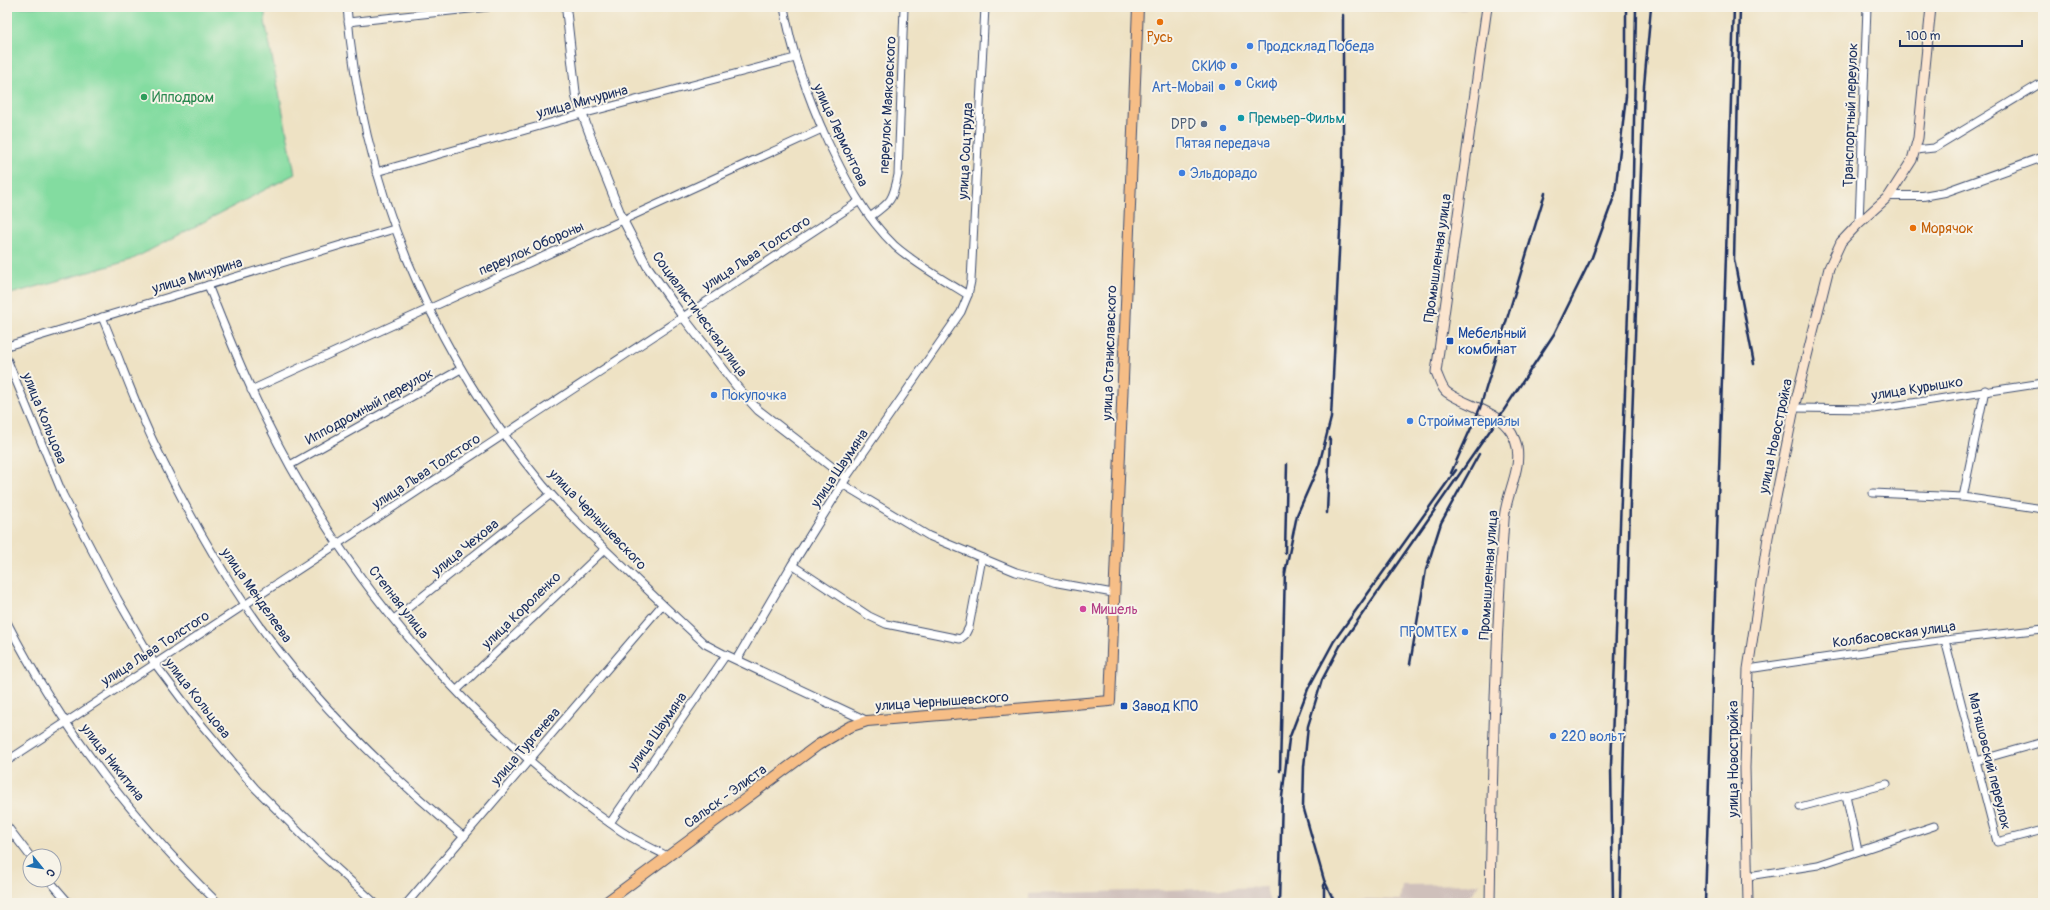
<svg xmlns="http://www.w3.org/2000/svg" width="2050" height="910" viewBox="0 0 2050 910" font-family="Pangolin,sans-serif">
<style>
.industrial{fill:#cfc0bb}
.green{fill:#83dca0;stroke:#4f867f}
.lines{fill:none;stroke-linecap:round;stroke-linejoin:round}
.minor-casing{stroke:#3b4a6d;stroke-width:9}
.tertiary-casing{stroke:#3b4a6d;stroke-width:10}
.secondary-casing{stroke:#3b4a6d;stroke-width:11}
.primary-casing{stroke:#3b4a6d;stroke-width:12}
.minor{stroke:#fff;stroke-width:7}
.tertiary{stroke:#fff;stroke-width:8}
.secondary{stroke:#fbe5cf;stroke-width:9}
.primary{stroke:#f6be87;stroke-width:10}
.rail{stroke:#1b2f5e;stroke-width:2.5}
.food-dot{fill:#e8710a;stroke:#f7f3e8;stroke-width:1.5}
.shop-dot{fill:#3f7fe0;stroke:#f7f3e8;stroke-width:1.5}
.leisure-dot{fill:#2e9e5b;stroke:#f7f3e8;stroke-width:1.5}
.culture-dot{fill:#0f9aa8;stroke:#f7f3e8;stroke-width:1.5}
.service-dot{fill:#5c6f8a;stroke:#f7f3e8;stroke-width:1.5}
.transit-dot{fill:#1a4fb4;stroke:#f7f3e8;stroke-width:1.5}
.hotel-dot{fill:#d1479c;stroke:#f7f3e8;stroke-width:1.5}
.labels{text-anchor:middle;stroke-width:4;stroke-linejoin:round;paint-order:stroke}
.food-label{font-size:14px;fill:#c56008;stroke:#f7f3e8}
.shop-label{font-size:14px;fill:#366cbe;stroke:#f7f3e8;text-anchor:start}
.leisure-label{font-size:14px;fill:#27864d;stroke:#f7f3e8;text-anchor:start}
.street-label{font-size:14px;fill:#1b2f5e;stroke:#f7f3e8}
.culture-label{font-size:14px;fill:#0d838f;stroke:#f7f3e8;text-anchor:start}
.service-label{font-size:14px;fill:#4e5e75;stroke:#f7f3e8;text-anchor:end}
.transit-label{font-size:14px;fill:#164399;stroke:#f7f3e8;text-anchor:start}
.hotel-label{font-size:14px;fill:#b23c85;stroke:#f7f3e8;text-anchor:start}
</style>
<rect width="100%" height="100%" fill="#f7f3e8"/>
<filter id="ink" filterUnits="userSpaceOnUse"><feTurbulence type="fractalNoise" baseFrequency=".025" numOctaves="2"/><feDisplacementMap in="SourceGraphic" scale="8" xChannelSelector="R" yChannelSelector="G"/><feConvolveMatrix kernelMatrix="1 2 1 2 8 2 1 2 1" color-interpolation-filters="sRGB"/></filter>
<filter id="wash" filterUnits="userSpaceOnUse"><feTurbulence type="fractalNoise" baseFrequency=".012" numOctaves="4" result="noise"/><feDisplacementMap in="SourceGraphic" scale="16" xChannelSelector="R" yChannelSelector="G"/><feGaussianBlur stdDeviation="0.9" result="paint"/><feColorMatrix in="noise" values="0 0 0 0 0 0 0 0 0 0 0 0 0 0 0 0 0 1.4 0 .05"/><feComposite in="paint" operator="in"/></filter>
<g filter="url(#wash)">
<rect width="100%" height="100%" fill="#eee2c4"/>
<!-- industrial -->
<g class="industrial">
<polygon points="1331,7 1466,7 1466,10 1419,11 1331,11"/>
<polygon points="1480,884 1468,899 1468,903 1330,903 1340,898 1400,900 1402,885"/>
<polygon points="1266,887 1270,903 1029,903 1029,894"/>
</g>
<!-- green -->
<polygon class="green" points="7,7 265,7 265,21 295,174 131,260 7,295"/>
</g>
<g filter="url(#ink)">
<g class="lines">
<defs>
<g id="minor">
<path d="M 347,7 C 361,183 430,349 543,485 C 571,518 603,547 634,577 C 657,599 681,622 705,644 L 726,655 L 610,823"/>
<path d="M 784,7 C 792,55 808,98 828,142 C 846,180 864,216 895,246 C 917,265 944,280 968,295"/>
<polyline points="348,22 488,7"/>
<polyline points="1915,150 1934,148 2043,82"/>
<polyline points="376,172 582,114 795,58"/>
<path d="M 870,217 C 891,202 893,200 898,175 L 904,7"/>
<polyline points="1859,223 1867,7"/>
<path d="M 208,285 C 226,331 244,376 266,420 C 346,583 471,728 621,831 C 636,841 652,848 667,856"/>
<path d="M 102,317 C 120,359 135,404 155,445 C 181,499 210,553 244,603 C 304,692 381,768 464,837"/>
<polyline points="7,346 394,229"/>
<polyline points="7,359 63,495 117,598 153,661 195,717 255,788 321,854 375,903"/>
<polyline points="251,390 822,129"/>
<polyline points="1794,408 1873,409 2043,383"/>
<polyline points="290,465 461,369"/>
<polyline points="846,478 961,312 968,295 971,281 985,7"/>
<polyline points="842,484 929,536 1016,572 1058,583 1113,593"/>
<polyline points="1873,493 1963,497 2043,509"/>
<polyline points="1963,497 1985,390"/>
<polyline points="792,565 869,616 886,624 960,639 965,635 969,627 982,558"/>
<polyline points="394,619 551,494"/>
<path d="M 7,622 C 60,726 134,821 218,903"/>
<polyline points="1945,640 1997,842 2043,830"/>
<polyline points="1748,669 1945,640 2043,629"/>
<polyline points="457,690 604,550"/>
<polyline points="7,761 858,202"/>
<polyline points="1976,761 2043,742"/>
<polyline points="1846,795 1858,851"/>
<polyline points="1800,807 1887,784"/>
<polyline points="7,826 30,856"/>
<polyline points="1748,876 1818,865 1934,826"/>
<polyline points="49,880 69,903"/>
<polyline points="407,903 662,605"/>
</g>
<g id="tertiary">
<polyline points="566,7 576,97 603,170 623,220 647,266 683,317 738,388 758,410 846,478 792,565 737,659"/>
<polyline points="1889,196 1923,196 1945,192 2043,157"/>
<polyline points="726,655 867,721"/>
</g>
<g id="secondary">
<path d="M 1487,7 L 1436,372 C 1439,378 1442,390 1448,393 C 1470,408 1504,411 1515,440 C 1525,466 1505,494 1504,520 C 1495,648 1492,775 1490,903"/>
<polyline points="1748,903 1745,768 1748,669 1768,537 1794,408 1829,268 1841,242 1859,223 1889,196 1912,160 1918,138 1931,7"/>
</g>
<polyline id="primary" points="605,903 818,745 849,727 867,721 1110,701 1138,7"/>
</defs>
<!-- minor casing -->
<use href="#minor" class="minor-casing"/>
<!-- tertiary casing -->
<use href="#tertiary" class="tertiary-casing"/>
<!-- secondary casing -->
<use href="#secondary" class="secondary-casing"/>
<!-- primary casing -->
<use href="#primary" class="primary-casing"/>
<!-- minor -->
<use href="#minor" class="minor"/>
<!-- tertiary -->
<use href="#tertiary" class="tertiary"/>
<!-- secondary -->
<use href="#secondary" class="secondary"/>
<!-- primary -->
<use href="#primary" class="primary"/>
<!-- rail -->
<g class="rail">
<polyline points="1740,7 1734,259 1754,364"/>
<polyline points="1451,473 1480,408 1545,193"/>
<polyline points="1327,513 1330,438"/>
<polyline points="1285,553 1287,464"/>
<polyline points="1285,573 1297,515 1319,465 1331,418 1343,169 1343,15"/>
<polyline points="1410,664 1426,570 1441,523 1479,454"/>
<polyline points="1280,771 1285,569"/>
<polyline points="1279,903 1282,797 1289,739 1308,689 1334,641 1456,470"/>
<polyline points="1324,903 1324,883"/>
<polyline points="1335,903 1324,880 1303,806 1304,767 1308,726 1322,680 1340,646 1498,419 1554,334 1592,257 1615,194 1626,96 1626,7"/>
<polyline points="1613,903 1611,766 1633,177 1636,7"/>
<polyline points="1620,903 1632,421 1644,86 1651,7"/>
<polyline points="1705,903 1734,7"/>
</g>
</g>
</g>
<!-- markers -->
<g class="food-dot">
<circle cx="1160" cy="22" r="4"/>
<circle cx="1913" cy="228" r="4"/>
</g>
<g class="shop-dot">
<circle cx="1250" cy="46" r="4"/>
<circle cx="1234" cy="66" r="4"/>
<circle cx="1238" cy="83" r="4"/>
<circle cx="1222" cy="87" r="4"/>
<circle cx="1223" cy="128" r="4"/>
<circle cx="1182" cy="173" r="4"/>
<circle cx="714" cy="395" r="4"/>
<circle cx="1410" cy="421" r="4"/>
<circle cx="1465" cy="632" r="4"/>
<circle cx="1553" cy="736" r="4"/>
</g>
<circle class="leisure-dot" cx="144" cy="97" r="4"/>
<circle class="culture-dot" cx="1241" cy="118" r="4"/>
<circle class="service-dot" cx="1204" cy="124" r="4"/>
<g class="transit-dot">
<rect x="1446" y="337" width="8" height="8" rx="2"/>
<rect x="1120" y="702" width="8" height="8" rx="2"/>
</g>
<circle class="hotel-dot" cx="1083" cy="609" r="4"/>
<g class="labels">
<!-- food labels -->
<g class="food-label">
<text x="1160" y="42">Русь</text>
<text x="1921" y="233" text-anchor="start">Морячок</text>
</g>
<!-- shop labels -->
<g class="shop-label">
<text x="1258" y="51">Продсклад Победа</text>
<text x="1226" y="71" text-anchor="end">СКИФ</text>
<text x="1246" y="88">Скиф</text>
<text x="1214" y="92" text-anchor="end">Art-Mobail</text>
<text x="1223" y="148" text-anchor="middle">Пятая передача</text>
<text x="1190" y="178">Эльдорадо</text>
<text x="722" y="400">Покупочка</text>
<text x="1418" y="426">Стройматериалы</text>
<text x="1457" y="637" text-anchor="end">ПРОМТЕХ</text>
<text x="1561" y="741">220 вольт</text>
</g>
<!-- leisure labels -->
<g class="leisure-label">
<text x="152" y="102">Ипподром</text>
</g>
<!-- street labels -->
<g class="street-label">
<text transform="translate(582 101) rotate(-15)" y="5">улица Мичурина</text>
<text transform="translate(887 105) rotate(-87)" y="5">переулок Маяковского</text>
<text transform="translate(1850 115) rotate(-88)" y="5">Транспортный переулок</text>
<text transform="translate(841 135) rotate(65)" y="5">улица Лермонтова</text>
<text transform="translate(965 151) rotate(-87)" y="5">улица Соцтруда</text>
<text transform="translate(531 248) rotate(-24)" y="5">переулок Обороны</text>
<text transform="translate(756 253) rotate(-33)" y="5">улица Льва Толстого</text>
<text transform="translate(1437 258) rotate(-82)" y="5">Промышленная улица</text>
<text transform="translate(197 275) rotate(-17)" y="5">улица Мичурина</text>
<text transform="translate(700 314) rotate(54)" y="5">Социалистическая улица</text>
<text transform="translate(1109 353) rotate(-88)" y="5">улица Станиславского</text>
<text transform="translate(1917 388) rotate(-9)" y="5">улица Курышко</text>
<text transform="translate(369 406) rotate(-29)" y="5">Ипподромный переулок</text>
<text transform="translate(45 418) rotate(68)" y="5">улица Кольцова</text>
<text transform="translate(1775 436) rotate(-78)" y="5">улица Новостройка</text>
<text transform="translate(839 468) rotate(-56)" y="5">улица Шаумяна</text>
<text transform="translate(426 471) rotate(-33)" y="5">улица Льва Толстого</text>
<text transform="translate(598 519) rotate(46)" y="5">улица Чернышевского</text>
<text transform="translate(465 547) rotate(-39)" y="5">улица Чехова</text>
<text transform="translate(1488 575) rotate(-86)" y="5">Промышленная улица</text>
<text transform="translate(257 595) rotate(55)" y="5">улица Менделеева</text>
<text transform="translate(399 602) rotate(52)" y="5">Степная улица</text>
<text transform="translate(521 610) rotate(-44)" y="5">улица Короленко</text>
<text transform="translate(1894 634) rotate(-8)" y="5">Колбасовская улица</text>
<text transform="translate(155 648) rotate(-33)" y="5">улица Льва Толстого</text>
<text transform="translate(198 698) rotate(52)" y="5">улица Кольцова</text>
<text transform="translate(942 701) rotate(-4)" y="5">улица Чернышевского</text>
<text transform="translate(657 731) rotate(-55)" y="5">улица Шаумяна</text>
<text transform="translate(525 746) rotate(-49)" y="5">улица Тургенева</text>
<text transform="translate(1733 759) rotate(-90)" y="5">улица Новостройка</text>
<text transform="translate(1990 761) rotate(76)" y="5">Матяшовский переулок</text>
<text transform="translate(113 762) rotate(52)" y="5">улица Никитина</text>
<text transform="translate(725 796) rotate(-36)" y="5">Сальск - Элиста</text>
</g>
<!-- culture labels -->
<g class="culture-label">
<text x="1249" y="123">Премьер-Фильм</text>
</g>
<!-- service labels -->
<g class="service-label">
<text x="1196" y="129">DPD</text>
</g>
<!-- transit labels -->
<g class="transit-label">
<text x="1458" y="338">Мебельный<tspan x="1458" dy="16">комбинат</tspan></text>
<text x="1132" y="711">Завод КПО</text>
</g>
<!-- hotel labels -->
<g class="hotel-label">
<text x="1091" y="614">Мишель</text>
</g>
</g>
<!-- margin -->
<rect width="2050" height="910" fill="none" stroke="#f7f3e8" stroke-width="24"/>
<!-- north arrow -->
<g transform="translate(42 868) rotate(120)"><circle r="19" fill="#f7f3e8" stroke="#9fa5b1"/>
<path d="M0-3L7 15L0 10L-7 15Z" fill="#1f6fb2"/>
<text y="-6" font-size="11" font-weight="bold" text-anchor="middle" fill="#1b2f5e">С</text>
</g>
<!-- scale -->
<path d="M1900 40v6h122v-6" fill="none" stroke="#1b2f5e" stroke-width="2"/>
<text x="1906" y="40" font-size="12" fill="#1b2f5e" stroke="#f7f3e8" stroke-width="3" paint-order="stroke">100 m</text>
</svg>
